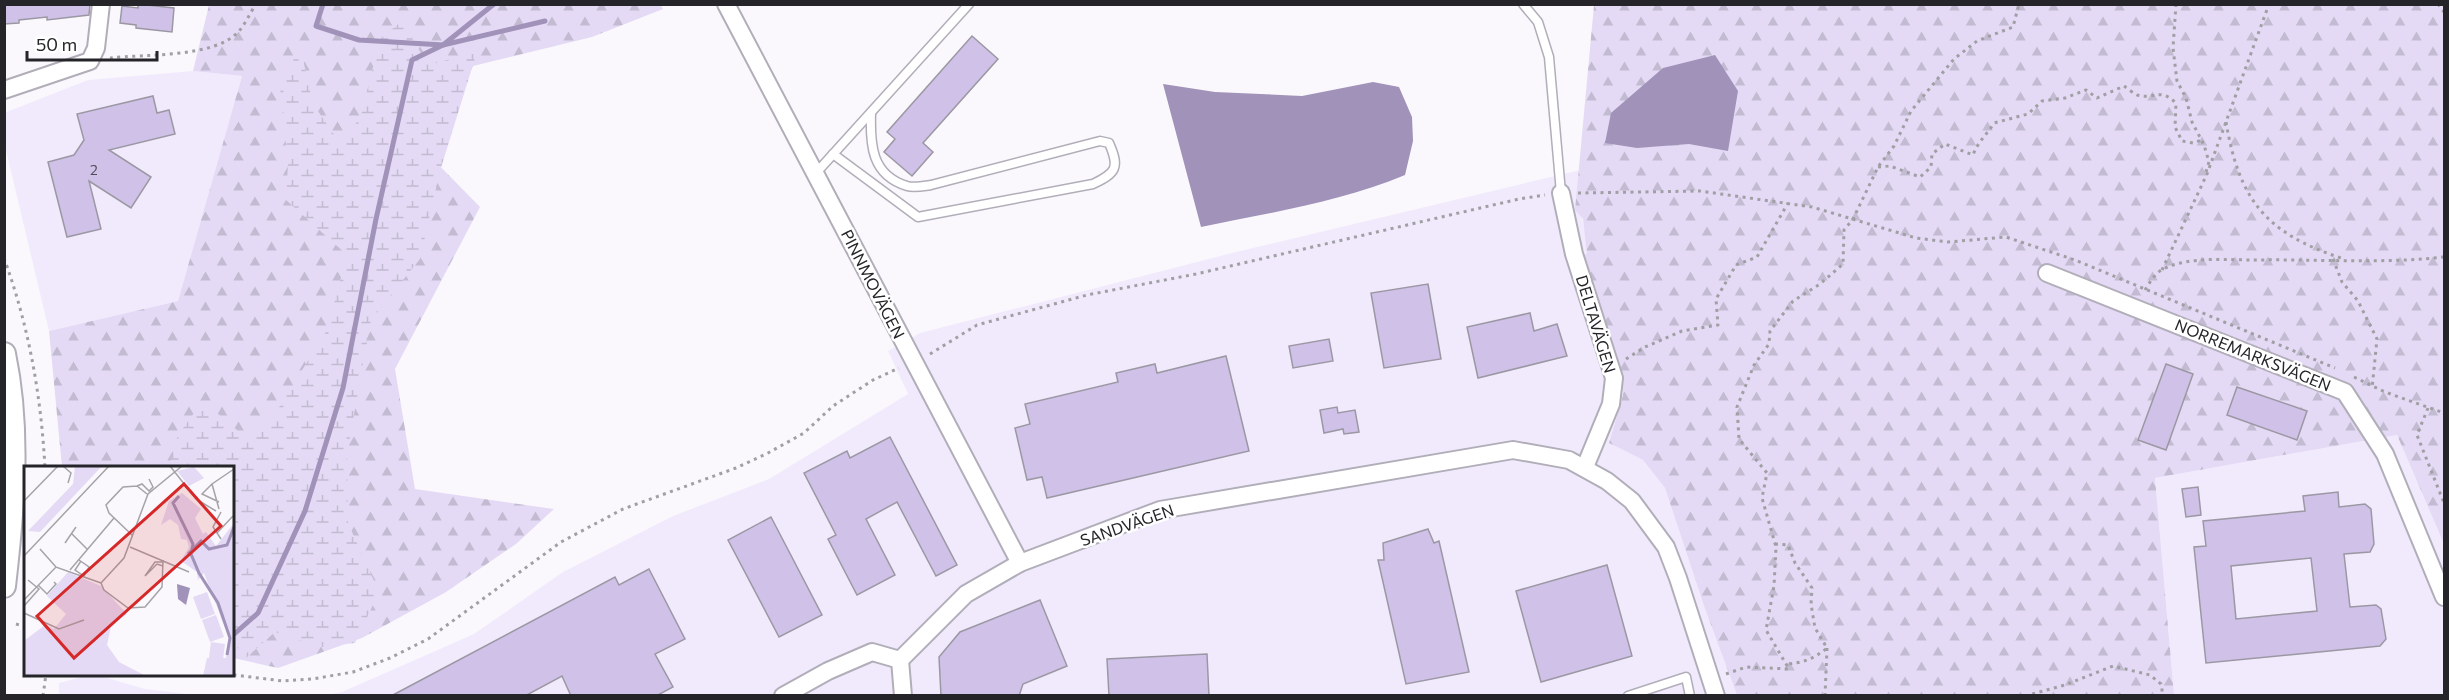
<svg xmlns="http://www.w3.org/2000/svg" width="2449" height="700" viewBox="0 0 2449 700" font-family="Commissioner,sans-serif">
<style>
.built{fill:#f1eafd}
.forest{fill:url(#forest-firs)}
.wetland{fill:url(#wetland-marsh)}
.water{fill:#a092b8}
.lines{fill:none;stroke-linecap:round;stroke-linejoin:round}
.stream{stroke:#a092b8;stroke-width:5}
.building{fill:#cfc1e8;stroke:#9c98a3;stroke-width:1.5;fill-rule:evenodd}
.lane-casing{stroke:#b2aeb9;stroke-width:11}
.street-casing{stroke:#b2aeb9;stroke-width:20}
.secondary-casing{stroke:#b2aeb9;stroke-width:26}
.path{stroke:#a09fa3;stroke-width:3;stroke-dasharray:3 4.5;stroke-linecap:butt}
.lane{stroke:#fff;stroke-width:8}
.street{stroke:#fff;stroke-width:16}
.secondary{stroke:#fff;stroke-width:22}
.labels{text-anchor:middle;stroke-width:5;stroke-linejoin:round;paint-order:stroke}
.number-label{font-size:14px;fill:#504b58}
.street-label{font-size:16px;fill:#252428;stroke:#fff}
.inset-river{fill:none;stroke:#a092b8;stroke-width:3}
.inset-road{fill:none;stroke:#a5a3a8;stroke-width:1.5}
.view{fill:#d62828;fill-opacity:0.15;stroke:#d62828;stroke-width:3}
.inset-edge{fill:none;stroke:#252428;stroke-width:3}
</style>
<defs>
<pattern id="forest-firs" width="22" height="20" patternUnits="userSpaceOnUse" patternTransform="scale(1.5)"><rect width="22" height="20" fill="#e4daf5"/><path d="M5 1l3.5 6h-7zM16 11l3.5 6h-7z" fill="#c3bbd2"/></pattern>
<pattern id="wetland-marsh" width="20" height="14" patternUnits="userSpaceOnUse" patternTransform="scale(1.5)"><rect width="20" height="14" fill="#e4daf5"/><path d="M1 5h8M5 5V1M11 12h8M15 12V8" fill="none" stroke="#c3bbd2"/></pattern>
</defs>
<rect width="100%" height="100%" fill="#faf8fd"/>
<!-- built -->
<g class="built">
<polygon points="193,71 242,76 178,301 49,331 5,146 4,113 88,80"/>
<polygon points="1580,170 1582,218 1623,395 1609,443 1643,460 1665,488 1704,606 1737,695 322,696 342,692 474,634 563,572 673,516 769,479 908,394 888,351 920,333 1232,253"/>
<polygon points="2397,435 2444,544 2444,695 2174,695 2155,478"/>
<polygon points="94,674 145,689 196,695 59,695 59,683"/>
</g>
<!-- forest -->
<g class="forest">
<polygon points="660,4 663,9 592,37 473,66 428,154 480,207 395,369 415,489 554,509 516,544 446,592 362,638 278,668 233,658 232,468 62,467 49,331 178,301 242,76 193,71 209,5"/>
<polygon points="1594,5 2444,5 2444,544 2397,435 2155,478 2174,695 1737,695 1704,606 1665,488 1643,460 1609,443 1623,395 1615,352 1583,255 1587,254 1583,219 1575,210"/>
</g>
<!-- wetland -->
<polygon class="wetland" points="402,21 428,65 477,52 440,171 420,259 371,320 361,375 347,454 348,523 379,592 355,643 321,647 275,632 246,658 233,642 232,468 169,467 178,435 203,401 244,436 268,425 327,330 347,255 286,200 288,164 280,88 300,46 313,104 342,146 361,115 380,39"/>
<!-- water -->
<g class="water">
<polygon points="1715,55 1738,91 1728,151 1689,144 1637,148 1605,143 1611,113 1663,68"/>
<path d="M 1373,82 L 1399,87 L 1412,117 L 1413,141 L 1405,175 C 1340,202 1269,213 1201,227 L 1163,84 L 1215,92 L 1302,96 Z"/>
</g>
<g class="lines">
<!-- stream -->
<g class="stream">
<polyline points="323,4 316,26 359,40 443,45 545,21"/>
<polyline points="232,636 258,613 305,511 343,388 376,219 412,60 443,45 494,4"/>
</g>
</g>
<!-- building -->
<g class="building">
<polygon points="4,4 90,4 89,15 47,20 47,17 19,20 19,23 4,24"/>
<polygon points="138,4 174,8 172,32 136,28 136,25 120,23 122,6 138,8"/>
<polygon points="972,36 998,59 923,143 933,152 912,176 884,152 895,139 887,132"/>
<polygon points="153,96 157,113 169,110 175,134 109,150 151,177 131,208 89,181 101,229 67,237 48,162 74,155 84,140 77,114"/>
<polygon points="1428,284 1441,359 1384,368 1371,293"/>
<polygon points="1530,313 1534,331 1557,324 1567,356 1478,378 1467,327"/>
<polygon points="1329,339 1333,361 1293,368 1289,346"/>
<polygon points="1226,356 1249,451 1047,498 1042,477 1027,480 1015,428 1030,424 1025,404 1118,382 1116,373 1155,364 1157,373"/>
<polygon points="2166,364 2193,374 2166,450 2138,440"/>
<polygon points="2237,387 2307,411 2297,440 2227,415"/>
<polygon points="1337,407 1338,413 1355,410 1359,432 1344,434 1343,429 1324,433 1320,410"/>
<polygon points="890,437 957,565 936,576 897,502 866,519 895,575 857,595 828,539 836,535 804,473 847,451 850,458"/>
<polygon points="2198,487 2201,515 2186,517 2182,489"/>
<path d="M 2338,492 L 2339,507 L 2365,504 L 2371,509 L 2374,544 L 2370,552 L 2344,554 L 2350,607 L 2376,605 L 2381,609 L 2386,639 L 2380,646 L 2206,663 L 2194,547 L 2206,546 L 2203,521 L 2305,511 L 2303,496 ZM 2311,558 L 2317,611 L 2236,619 L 2231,566 Z"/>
<polygon points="771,517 822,615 779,637 728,540"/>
<polygon points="1428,529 1434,543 1439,541 1469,672 1406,684 1378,560 1384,560 1383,543"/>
<polygon points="1607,565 1632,656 1541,682 1516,591"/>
<polygon points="649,569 685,639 655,654 673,687 656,696 571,696 562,676 525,696 391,696 615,577 619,585"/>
<polygon points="1040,600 1067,666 1023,684 1019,696 941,696 939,657 960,632"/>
<polygon points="1207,654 1209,696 1109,696 1107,659"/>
</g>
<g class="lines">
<defs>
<g id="lane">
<polyline points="1523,4 1538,22 1549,57 1561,193"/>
<path d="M 833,154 L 918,217 L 1093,184 C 1116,173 1120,168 1109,143 L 1100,141 L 931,185 C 924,186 914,188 907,186 C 871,175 870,144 871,113"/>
<polyline points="816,173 969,4"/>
<polyline points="1628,696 1686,677 1690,696"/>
</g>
<g id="street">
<polyline points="726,4 1020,563"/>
<polyline points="4,90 90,61 96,48 101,4"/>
<polyline points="1561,193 1574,254 1614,378 1611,404 1585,467"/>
<polyline points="2047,273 2345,392 2385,454 2444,597"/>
<polyline points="900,660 903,696"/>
<polyline points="783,696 828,671 872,652 900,660 966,594 1020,563 1160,510 1513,450 1569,460 1607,481 1632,501 1666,547 1678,578 1716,696"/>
</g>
<path id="secondary" d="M 4,354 C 20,430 13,509 4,586"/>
</defs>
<!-- lane casing -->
<use href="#lane" class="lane-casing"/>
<!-- street casing -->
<use href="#street" class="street-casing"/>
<!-- secondary casing -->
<use href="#secondary" class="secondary-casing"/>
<!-- path -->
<g class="path">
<polyline points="2176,4 2173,48 2177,81 2186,98 2192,122 2204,145 2209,162 2206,172"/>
<polyline points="2438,4 2444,12"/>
<path d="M 110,58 C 145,54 214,58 238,32 C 245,25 250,13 256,4"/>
<path d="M 2226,122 C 2239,199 2265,233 2341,258"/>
<path d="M 1878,167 L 1890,166 L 1920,177 L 1931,167 L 1932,154 L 1945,144 L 1973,155 C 1979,140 1986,136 1994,123 L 2028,114 L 2042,101 L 2065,98 L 2086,90 L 2097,98 L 2124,86 C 2128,89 2133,93 2137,95 C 2154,100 2159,87 2176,103 L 2175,127 L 2182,141 L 2193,143 L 2202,140"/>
<polyline points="1578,193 1700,191 1812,207 1916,238 1948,242 2006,237 2075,260 2335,368"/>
<path d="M 4,258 C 29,327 41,395 45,468"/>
<polyline points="2333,259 2342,282 2358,301 2377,339 2372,389"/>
<polyline points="2162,270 2207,174 2269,4"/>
<path d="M 2145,290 C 2150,282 2155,273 2163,269 C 2190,256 2226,260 2255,260 C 2318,259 2382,264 2444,257"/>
<polyline points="930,354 977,325 1087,295 1196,274 1519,199 1545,195"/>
<polyline points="1626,359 1645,347 1682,331 1718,325 1716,299 1736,265 1757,257 1788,203"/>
<polyline points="2354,377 2385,392 2444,413"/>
<polyline points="2428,408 2417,435 2444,503"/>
<path d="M 1775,544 L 1788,545 L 1795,563 L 1812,588 L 1811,604 L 1815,628 L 1827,648 C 1814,659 1802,663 1786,664"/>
<polyline points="16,624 26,627"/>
<polyline points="226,674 283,681 312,679 353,672 390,658 428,639 561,542 623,509 736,468 768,453 804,433 833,406 873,380 899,368"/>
<polyline points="1726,674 1746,667 1789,669 1766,630 1774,586 1776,547 1762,498 1767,473 1739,439 1737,407 1754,365 1769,344 1770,331 1793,301 1820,284 1843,264 1844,230 1853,219 1878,167 1894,146 1911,111 1954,59 1977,41 2013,27 2019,4"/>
<polyline points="43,696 46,674"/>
<polyline points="1825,696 1827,648"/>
<polyline points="2025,696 2065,685 2113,666 2150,675 2161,684 2163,696"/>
</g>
<!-- lane -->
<use href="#lane" class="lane"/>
<!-- street -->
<use href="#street" class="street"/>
<!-- secondary -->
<use href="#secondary" class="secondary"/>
</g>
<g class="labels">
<!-- number labels -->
<g class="number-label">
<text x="94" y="175">2</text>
</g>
<!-- street labels -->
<g class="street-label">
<text transform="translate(873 284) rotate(63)" y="6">PINNMOVÄGEN</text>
<text transform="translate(1596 324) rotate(73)" y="6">DELTAVÄGEN</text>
<text transform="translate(2253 355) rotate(22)" y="6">NORREMARKSVÄGEN</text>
<text transform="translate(1127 525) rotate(-19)" y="6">SANDVÄGEN</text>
</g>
</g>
<!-- overview -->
<g transform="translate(24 466)">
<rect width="210" height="210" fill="#faf8fd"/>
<path d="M 183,126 L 191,148 L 177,153 L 169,131 ZM 192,149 L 200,171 L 186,176 L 178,154 ZM 187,176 L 201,178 L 198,201 L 184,199 Z" fill="#e4daf5"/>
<path d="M 51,0 L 78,0 L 16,66 L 4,65 L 49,18 ZM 170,1 L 180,12 L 165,20 L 153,5 ZM 158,27 L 177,43 L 171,52 L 179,68 L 182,66 L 192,80 L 210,57 L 210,210 L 179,210 L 183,192 L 202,192 L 205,172 L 180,107 L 174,114 L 173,106 L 157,95 L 165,81 L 163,74 L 157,73 L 154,59 L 146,53 L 137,59 L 145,35 ZM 44,106 L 77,120 L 103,148 L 87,160 L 83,179 L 95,196 L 122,210 L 0,210 L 0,175 L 21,159 L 30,163 L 42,148 L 23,130 Z" fill="#e4daf5"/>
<path d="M 147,34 L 160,37 L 164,47 L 158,49 L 160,58 L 177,73 L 169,70 L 172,80 L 166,82 L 156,57 L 143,45 Z" fill="#e4daf5"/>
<path d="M 153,118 L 166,122 L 162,139 L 154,133 Z" fill="#a092b8"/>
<path class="inset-river" d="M 155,30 L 149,37 L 169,78 L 167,88 L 175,107 L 194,137 L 206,172 L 203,189M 164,88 L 177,75 L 185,83 L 203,79 L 210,61"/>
<path class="inset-road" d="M 39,0 L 47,7 L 44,17M 146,0 L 172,33 L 192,45M 188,18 L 178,28 L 195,36M 113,20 L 118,18 L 125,25 L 129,21 L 125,13M 0,35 L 34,0M 195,43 L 188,18 L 210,3M 47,67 L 63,83M 193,67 L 209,50M 108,69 L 85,47 L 82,39 L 99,21 L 113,20 L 123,28M 197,73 L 189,61 L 197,46M 41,77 L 52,61M 106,81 L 165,106M 16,83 L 32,101M 0,90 L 85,0M 55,94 L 65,101 L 60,110 L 51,104 L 57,95M 139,100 L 133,98 L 121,110 L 131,96 L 139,96M 46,104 L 90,52M 77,117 L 100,92 L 124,28 L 158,0M 77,117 L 80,124 L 104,142 L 121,141 L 138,121 L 139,94M 14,119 L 23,128 L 32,118 L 30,116M 0,134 L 32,101 L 77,117M 0,140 L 15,123 L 4,114M 0,147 L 35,163 L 60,154"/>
<path class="view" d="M 160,18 L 197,60 L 50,192 L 13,150 Z"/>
<rect width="210" height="210" class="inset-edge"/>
</g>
<!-- border -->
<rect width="2449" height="700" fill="none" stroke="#252428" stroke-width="12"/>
<!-- scale -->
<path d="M27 51v9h130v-9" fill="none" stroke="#252428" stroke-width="3"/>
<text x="36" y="51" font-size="18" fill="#252428" stroke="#ffffff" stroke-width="4.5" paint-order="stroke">50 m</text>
</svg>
